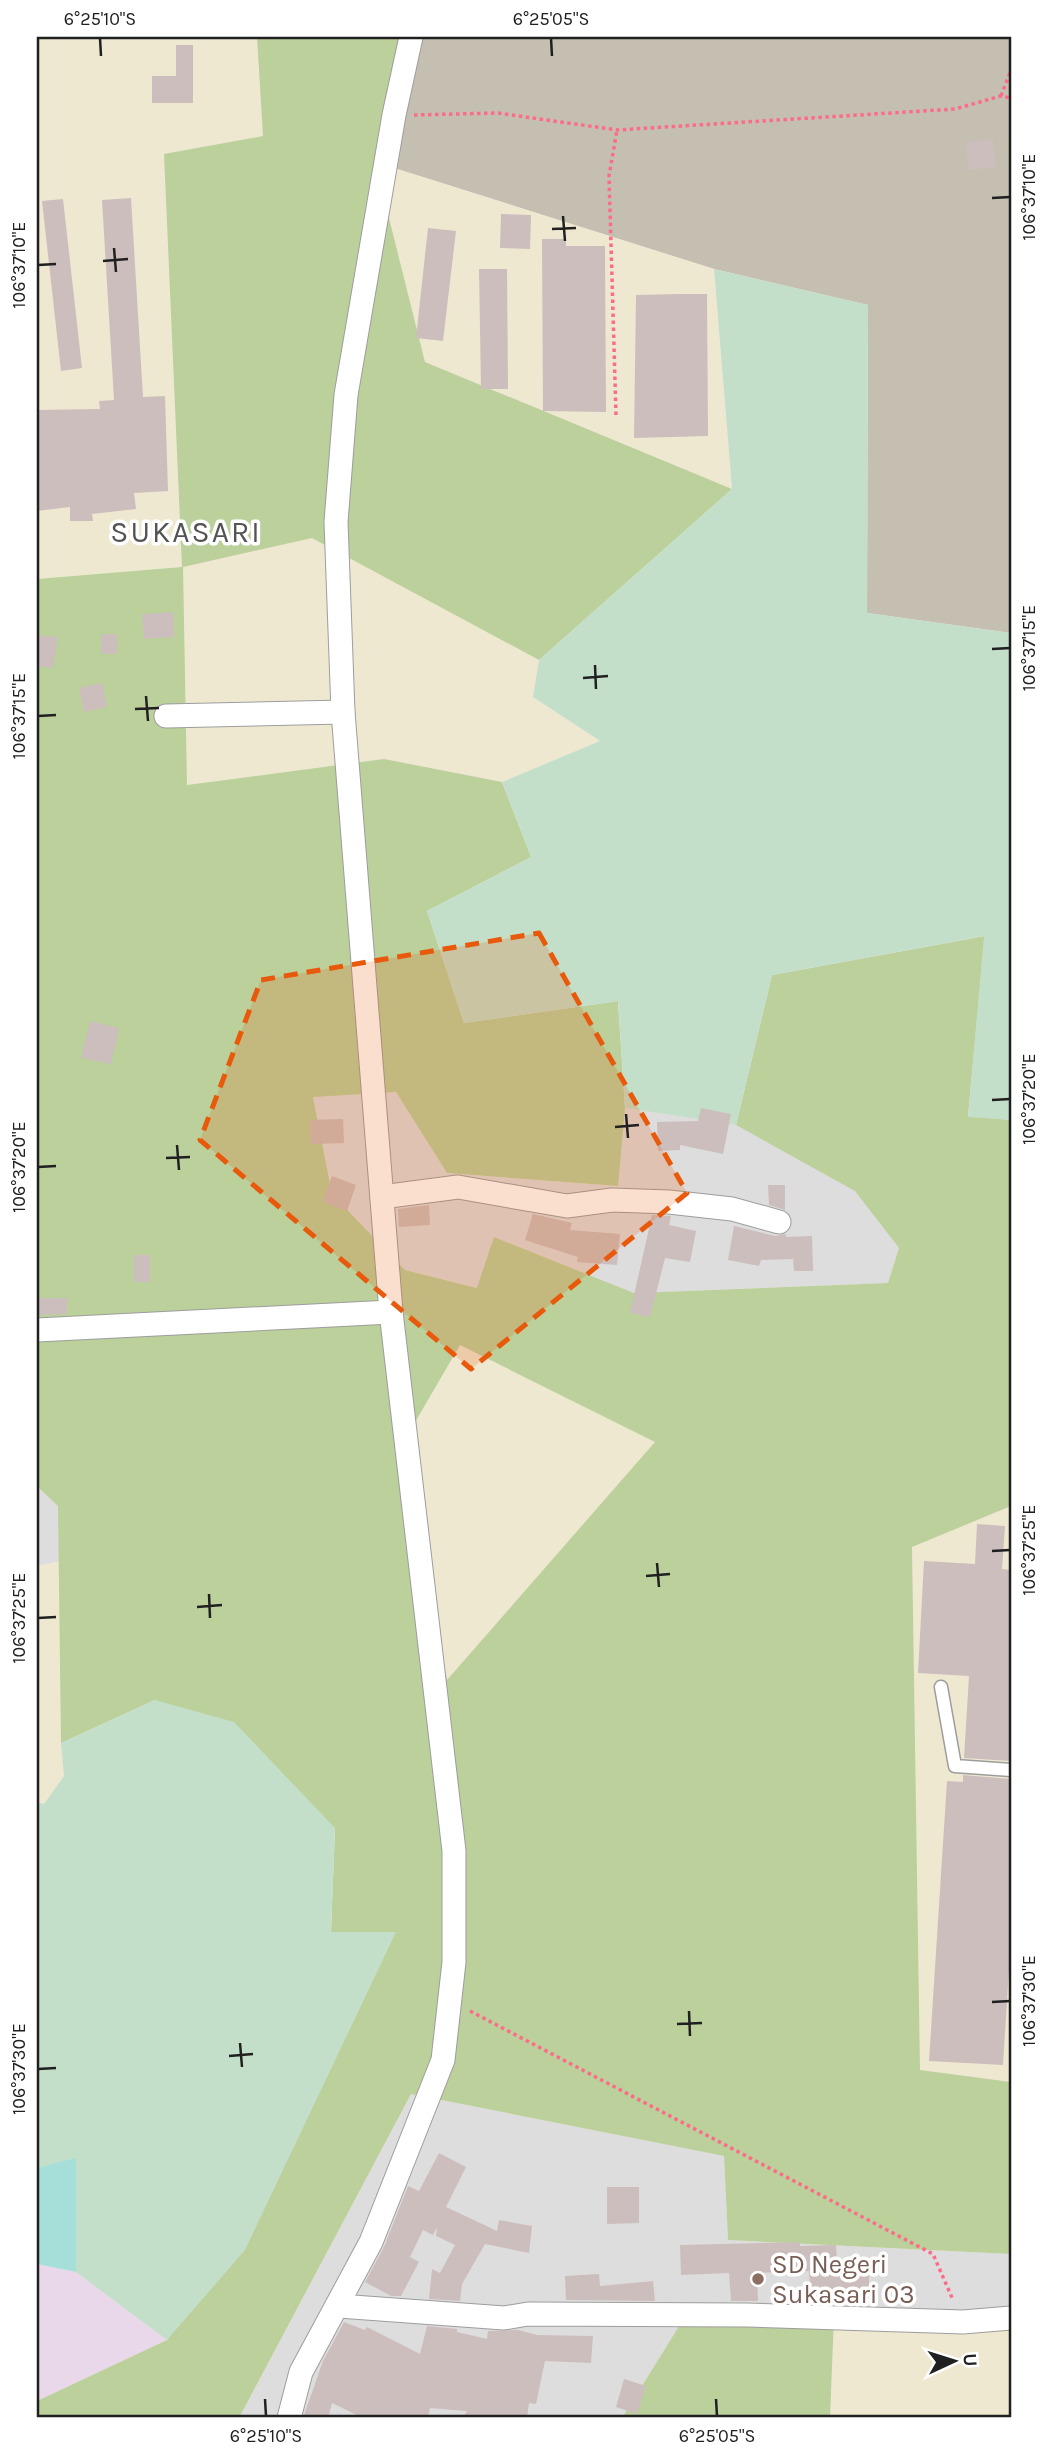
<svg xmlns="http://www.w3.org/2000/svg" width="1048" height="2455" viewBox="0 0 1048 2455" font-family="Karla,sans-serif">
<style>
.residential{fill:#dedddd}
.industrial{fill:#e8d8ea}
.construction{fill:#c5bfb1}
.farmland{fill:#efe8d1}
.forest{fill:#bbd09a;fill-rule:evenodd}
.wetland{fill:#c3dfc9}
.water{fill:#a6dfda}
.building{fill:#ccbebc}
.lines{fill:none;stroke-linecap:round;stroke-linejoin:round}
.service-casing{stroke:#9d9d9d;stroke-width:15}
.minor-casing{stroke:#9d9d9d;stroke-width:25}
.path{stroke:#fc6c89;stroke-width:3.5;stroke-dasharray:3.5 3.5;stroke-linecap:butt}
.service{stroke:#fff;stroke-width:12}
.minor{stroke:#fff;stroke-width:23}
.marked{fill:#e8590c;fill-opacity:0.2;stroke:#e8590c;stroke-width:5;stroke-dasharray:14 9;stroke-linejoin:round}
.ticks{fill:none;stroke:#202020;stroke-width:2.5}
.education-dot{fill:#8d6e63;stroke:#fff;stroke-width:2.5}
.labels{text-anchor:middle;stroke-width:7;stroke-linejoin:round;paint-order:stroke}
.education-label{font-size:26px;fill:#785e54;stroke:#fff;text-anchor:start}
.quarter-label{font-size:30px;letter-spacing:2px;fill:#535353;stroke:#fff}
.neatline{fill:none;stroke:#202020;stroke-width:2.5}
.ticks-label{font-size:18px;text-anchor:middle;fill:#202020}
</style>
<rect width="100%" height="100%" fill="#f0eae6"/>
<!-- residential -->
<g class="residential">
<polygon points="396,1092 447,1173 617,1186 625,1108 736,1125 855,1190 899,1248 888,1283 634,1293 494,1237 478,1288 405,1270 332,1194 313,1096"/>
<polygon points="37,1486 58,1505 61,1561 37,1566"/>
<polygon points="411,2094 724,2156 728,2240 1011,2254 1011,2310 681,2323 622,2418 239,2418"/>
</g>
<!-- industrial -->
<polygon class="industrial" points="37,2264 76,2272 167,2340 37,2401"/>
<!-- construction -->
<polygon class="construction" points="404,37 1011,37 1011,633 867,613 868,305 714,269 375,162"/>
<!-- farmland -->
<g class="farmland">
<polygon points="37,37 257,37 263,136 164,154 182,567 312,537 539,660 533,697 600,741 502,782 384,759 187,785 182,567 37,579"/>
<polygon points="375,162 714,269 732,489 425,362"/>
<polygon points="460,1345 656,1442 447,1681 400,1448"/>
<polygon points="1011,1506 1011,2082 920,2070 912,1546"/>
<polygon points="61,1561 61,1743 64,1776 44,1804 37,1802 37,1566"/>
<polygon points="1011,2310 1011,2418 830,2418 834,2317"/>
</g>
<!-- forest -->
<g class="forest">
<path d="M 257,37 L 404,37 L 375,162 L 425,362 L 732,489 L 539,660 L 312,538 L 183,567 L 187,785 L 384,759 L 502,782 L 531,857 L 427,911 L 464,1023 L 618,1001 L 625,1108 L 618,1186 L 447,1173 L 396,1092 L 313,1097 L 332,1194 L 405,1270 L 477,1288 L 494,1237 L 634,1293 L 888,1283 L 899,1248 L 855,1191 L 736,1125 L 772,975 L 985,936 L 968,1116 L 1011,1120 L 1011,1506 L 912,1547 L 920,2070 L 1011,2082 L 1011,2254 L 728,2240 L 724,2156 L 411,2094 L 239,2418 L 37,2418 L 37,2401 L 167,2340 L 395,1933 L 331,1932 L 335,1828 L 155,1700 L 61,1743 L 58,1506 L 37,1486 L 37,579 L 182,567 L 164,154 L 263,136 ZM 460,1345 L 655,1442 L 447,1680 L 400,1448 Z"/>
<polygon points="834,2317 830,2418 622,2418 681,2323"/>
</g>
<!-- wetland -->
<g class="wetland">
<polygon points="714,269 868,305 867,613 1011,633 1011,1120 968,1117 984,936 772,975 736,1125 625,1108 618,1001 464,1023 427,911 531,857 502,782 600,741 533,697 539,660 732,489"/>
<polygon points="155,1700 234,1722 335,1828 331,1932 396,1932 245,2250 167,2340 76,2272 76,2159 37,2168 37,1802 44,1804 64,1776 61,1743"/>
</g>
<!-- water -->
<polygon class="water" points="76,2158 76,2272 37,2264 37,2168"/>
<!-- building -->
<g class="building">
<polygon points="176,45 193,45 193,103 152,103 152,76 176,76"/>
<polygon points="993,140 996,167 968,170 966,142"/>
<polygon points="131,198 143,397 165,396 168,491 134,493 136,509 92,514 93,521 70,521 70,507 37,511 37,410 100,409 99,401 114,400 102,200"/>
<polygon points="63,199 82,368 61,371 42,201"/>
<polygon points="501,214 531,215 530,249 500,248"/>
<polygon points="428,228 456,231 443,341 416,338"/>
<polygon points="542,239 566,239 566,246 605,246 606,412 543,411"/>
<polygon points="479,269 507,269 508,389 481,389"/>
<polygon points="679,294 707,294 708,436 634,438 636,295"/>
<polygon points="173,612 174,637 144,639 142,614"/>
<rect x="101" y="634" width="16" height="20"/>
<polygon points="37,635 58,637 53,668 37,666"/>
<polygon points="102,683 107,707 84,712 79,688"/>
<polygon points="90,1021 119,1028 111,1064 81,1058"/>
<polygon points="701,1108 731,1114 723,1154 680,1145 680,1150 658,1151 657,1122 698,1121"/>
<polygon points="343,1119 344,1143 311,1144 310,1120"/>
<polygon points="332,1176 356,1185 347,1211 323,1202"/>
<polygon points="768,1185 785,1185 785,1210 769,1205"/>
<polygon points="429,1205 430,1225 399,1227 398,1209"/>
<polygon points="533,1214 572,1223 570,1230 620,1234 617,1265 577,1262 578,1257 525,1240"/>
<polygon points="652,1215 671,1216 669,1225 696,1231 690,1262 665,1258 650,1317 630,1313"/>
<polygon points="734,1226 775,1236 786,1234 786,1237 812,1236 813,1271 794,1271 793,1259 761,1260 759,1266 728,1260"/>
<rect x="134" y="1255" width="16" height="27"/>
<polygon points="37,1298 67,1298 67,1314 37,1315"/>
<polygon points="977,1524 1005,1526 1002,1569 1011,1570 1011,1761 964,1758 969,1676 918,1673 924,1561 975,1564"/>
<polygon points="963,1775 1011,1779 1011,1937 1003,2065 929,2061 947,1781 963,1782"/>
<polygon points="439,2153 466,2167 446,2207 497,2231 499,2220 532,2226 529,2253 485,2244 462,2284 460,2301 429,2299 432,2269 440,2273 455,2245 436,2236 437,2227 433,2235 423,2230 410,2257 419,2262 401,2296 391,2296 365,2282 384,2247 408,2186 419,2191"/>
<polygon points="607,2187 639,2187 639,2223 607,2224"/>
<polygon points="800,2242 800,2246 836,2245 837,2262 869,2262 869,2299 839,2300 839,2304 811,2303 809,2271 757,2273 758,2301 731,2301 729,2273 681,2275 680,2245"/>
<polygon points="599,2274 600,2286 653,2281 655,2301 566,2300 565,2276"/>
<polygon points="344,2322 365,2330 367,2327 420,2354 427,2326 457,2329 457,2332 487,2339 488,2331 518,2330 537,2335 593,2336 591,2363 545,2361 536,2404 529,2403 527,2418 463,2418 467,2411 430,2408 428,2418 363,2418 332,2403 328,2418 303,2418 323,2361"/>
<polygon points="624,2379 646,2386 637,2414 616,2407"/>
</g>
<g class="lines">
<defs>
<polyline id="service" points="941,1687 955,1766 1011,1770"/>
<g id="minor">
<polyline points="166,716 343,712"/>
<polyline points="382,1197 458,1187 567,1206 612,1200 669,1202 732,1209 779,1222"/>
<polyline points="37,1330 391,1312"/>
<polyline points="339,2306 504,2318 528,2314 747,2315 963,2322 1011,2318"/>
<polyline points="289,2418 301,2372 371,2242 443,2060 454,1962 454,1851 391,1312 343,712 336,522 346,395 394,115 411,37"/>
</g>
</defs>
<!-- service casing -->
<use href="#service" class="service-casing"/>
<!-- minor casing -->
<use href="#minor" class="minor-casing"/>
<!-- path -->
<g class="path">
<polyline points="1001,96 1011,70"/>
<polyline points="414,115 498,113 617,130 955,109 1001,96 1011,98"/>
<polyline points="616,415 609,176 617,130"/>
<polyline points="470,2011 933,2254 953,2300"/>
</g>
<!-- service -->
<use href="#service" class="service"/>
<!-- minor -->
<use href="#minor" class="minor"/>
</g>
<!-- marked area -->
<path class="marked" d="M 539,933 L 687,1193 L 471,1369 L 200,1140 L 261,980 Z"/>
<!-- ticks -->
<path class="ticks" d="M 100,38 L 101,56M 551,38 L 552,56M 992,198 L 1010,197M 563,216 L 565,241M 552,229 L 576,228M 114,248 L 116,272M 103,261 L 128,259M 38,265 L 56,264M 992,649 L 1010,648M 595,665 L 596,689M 583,678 L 608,676M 146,696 L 148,721M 135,709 L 159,708M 38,716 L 56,715M 992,1100 L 1010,1099M 626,1114 L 628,1138M 615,1127 L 639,1125M 177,1145 L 179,1170M 166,1158 L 190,1157M 38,1167 L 56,1166M 992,1551 L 1010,1550M 657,1563 L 659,1587M 646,1576 L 670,1574M 209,1594 L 210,1618M 197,1607 L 222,1605M 38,1618 L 56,1617M 992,2002 L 1010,2001M 689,2011 L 690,2036M 677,2024 L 702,2023M 240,2043 L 242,2067M 229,2056 L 253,2054M 38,2069 L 56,2068M 265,2399 L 266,2416M 716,2399 L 717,2416"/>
<!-- markers -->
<circle class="education-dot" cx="758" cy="2279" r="7"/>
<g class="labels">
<!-- education labels -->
<g class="education-label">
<text x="772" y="2273">SD Negeri<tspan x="772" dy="30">Sukasari 03</tspan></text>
</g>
<!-- quarter labels -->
<g class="quarter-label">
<text x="186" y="542">SUKASARI</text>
</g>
</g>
<!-- border -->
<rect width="1048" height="2455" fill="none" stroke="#ffffff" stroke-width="77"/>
<!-- north arrow -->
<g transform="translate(954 2361) rotate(86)" stroke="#ffffff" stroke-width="5" paint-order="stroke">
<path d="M0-5L12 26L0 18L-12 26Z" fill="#202020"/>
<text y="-10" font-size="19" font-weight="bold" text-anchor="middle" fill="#202020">U</text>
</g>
<rect x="38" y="38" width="972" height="2378" class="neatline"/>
<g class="ticks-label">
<text x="100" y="25">6°25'10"S</text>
<text x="551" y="25">6°25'05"S</text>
<text transform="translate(1029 197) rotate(-90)" y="6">106°37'10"E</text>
<text transform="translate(19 265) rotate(-90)" y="6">106°37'10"E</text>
<text transform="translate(1029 648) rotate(-90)" y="6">106°37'15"E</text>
<text transform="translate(19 716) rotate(-90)" y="6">106°37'15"E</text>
<text transform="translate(1029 1099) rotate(-90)" y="6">106°37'20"E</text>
<text transform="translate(19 1167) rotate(-90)" y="6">106°37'20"E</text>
<text transform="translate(1029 1550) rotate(-90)" y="6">106°37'25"E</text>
<text transform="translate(19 1618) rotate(-90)" y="6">106°37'25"E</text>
<text transform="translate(1029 2001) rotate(-90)" y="6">106°37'30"E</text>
<text transform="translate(19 2069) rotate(-90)" y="6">106°37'30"E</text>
<text x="266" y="2442">6°25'10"S</text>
<text x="717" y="2442">6°25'05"S</text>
</g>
</svg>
